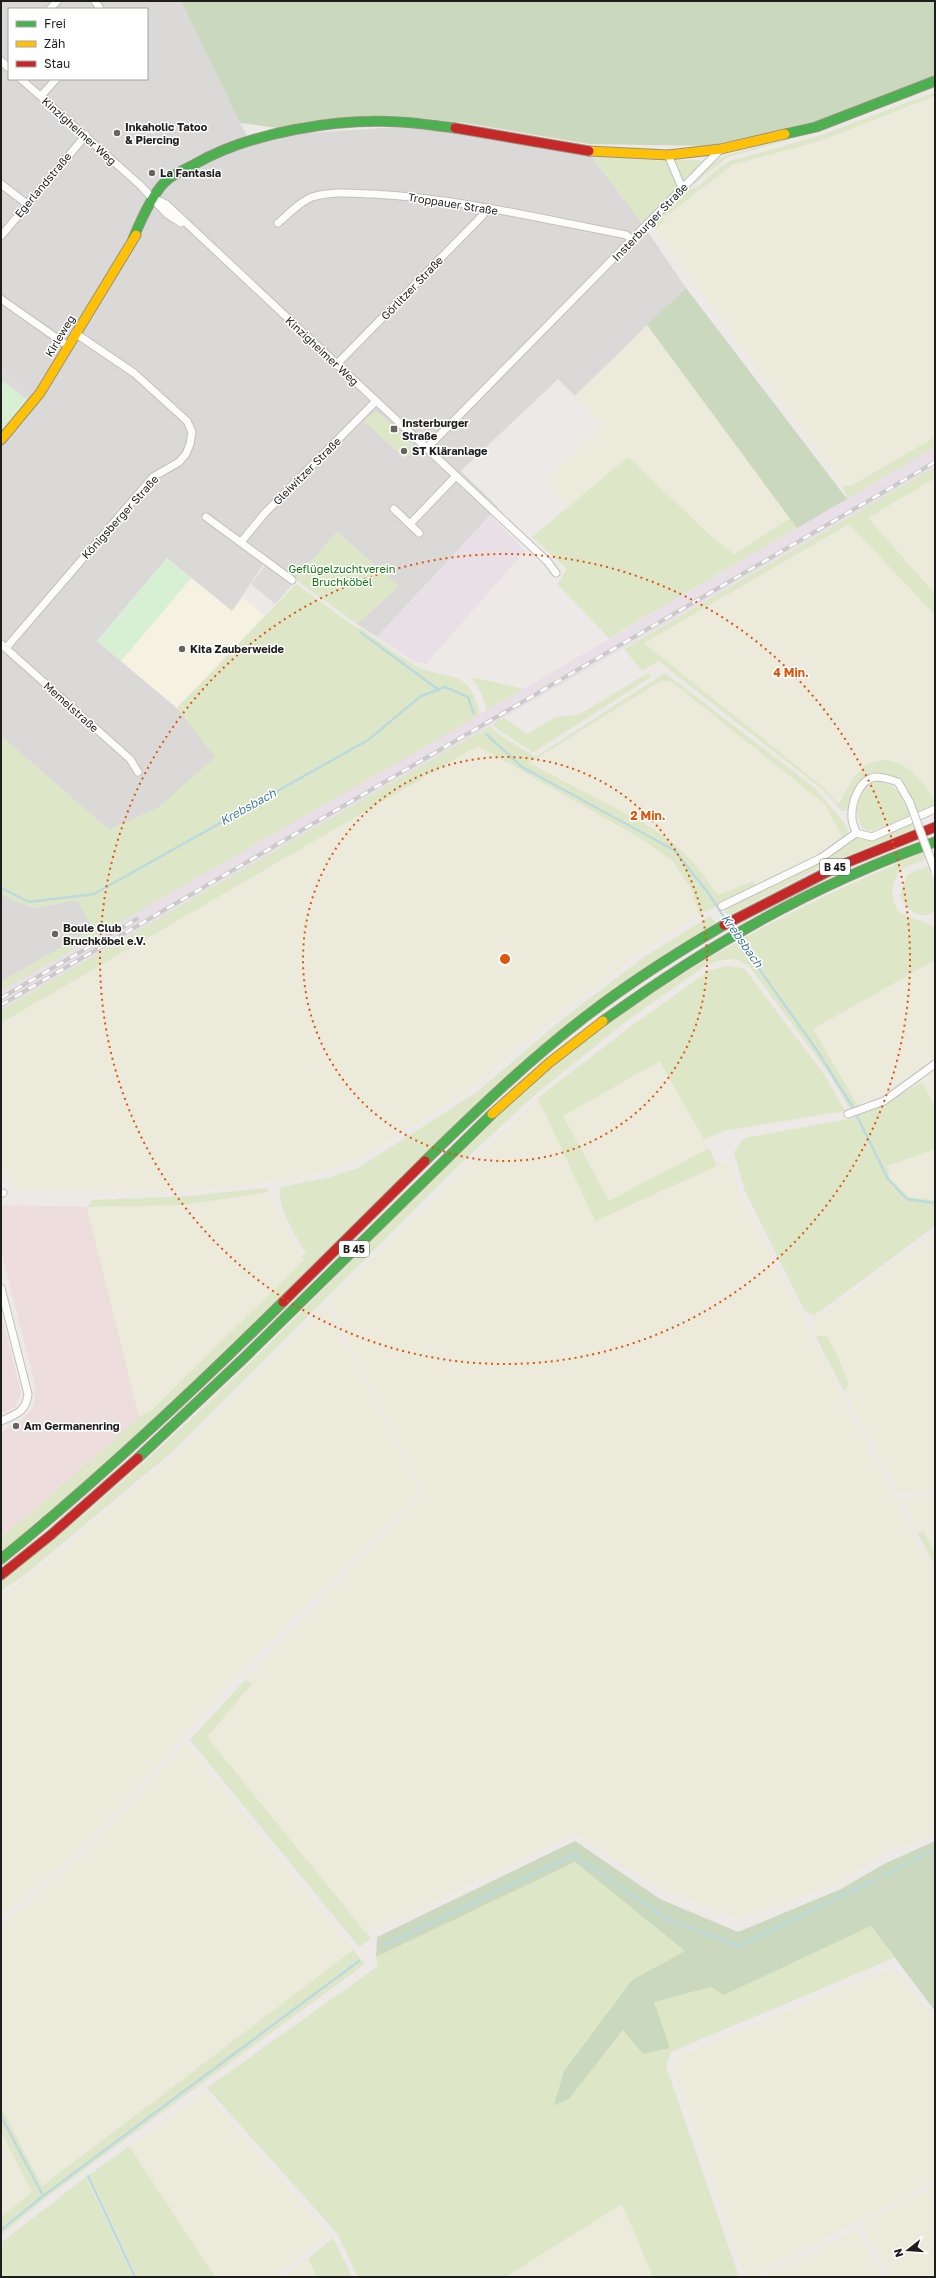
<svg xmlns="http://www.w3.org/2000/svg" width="936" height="2278" viewBox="0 0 936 2278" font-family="'Golos Text',sans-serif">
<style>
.residential{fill:#dbd9d8;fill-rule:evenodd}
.commercial{fill:#eddddd}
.industrial{fill:#e9dfe6}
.education{fill:#f5f2e2}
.farmland{fill:#eceada}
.grass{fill:#dde7c7}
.forest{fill:#cad8bd}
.park{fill:#d7f0d3}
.parking{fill:#dcdbda}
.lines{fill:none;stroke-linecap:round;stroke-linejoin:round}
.stream{stroke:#bcdadd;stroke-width:2.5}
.street-casing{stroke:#c2c0bf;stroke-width:9}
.fast-casing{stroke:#95937f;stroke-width:11}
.slow-casing{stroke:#95937f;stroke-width:11}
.jam-casing{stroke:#95937f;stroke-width:11}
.street{stroke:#fcfcfb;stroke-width:7}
.fast{stroke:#4caf50;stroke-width:9}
.slow{stroke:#ffc107;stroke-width:9}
.jam{stroke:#c62828;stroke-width:9}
.rail-casing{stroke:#cacac9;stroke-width:4}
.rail{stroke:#fff;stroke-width:2.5;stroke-dasharray:8;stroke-linecap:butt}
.street-bridge-casing{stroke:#c2c0bf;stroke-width:9;stroke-linecap:butt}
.street-bridge{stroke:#fcfcfb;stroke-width:7}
.ring{fill:none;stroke:#de560d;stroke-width:2;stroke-dasharray:2 4}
.poi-dot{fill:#666564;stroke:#fff;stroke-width:1.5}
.labels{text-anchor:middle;stroke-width:3;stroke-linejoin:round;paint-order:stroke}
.shield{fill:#fff;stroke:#626262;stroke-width:1}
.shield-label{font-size:10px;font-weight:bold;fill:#1e1e1e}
.poi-label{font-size:11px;font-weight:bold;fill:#1e1e1e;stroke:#fff;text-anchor:start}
.street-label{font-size:11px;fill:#1e1e1e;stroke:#fff}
.park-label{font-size:11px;fill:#167512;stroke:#fff}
.water-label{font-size:12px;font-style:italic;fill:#4a7b98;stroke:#fff}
.centre{fill:#de560d;stroke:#fff;stroke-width:2}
.ring-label{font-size:12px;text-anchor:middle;font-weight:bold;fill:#de560d;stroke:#fff;stroke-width:3;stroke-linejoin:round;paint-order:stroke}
</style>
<rect width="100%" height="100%" fill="#ece9e6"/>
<!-- residential -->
<g class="residential">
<path d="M 1,1 L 181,1 L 240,123 L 252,144 L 306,133 L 399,127 L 465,134 L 592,157 L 644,226 L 686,288 L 575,396 L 558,379 L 461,471 L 498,507 L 377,637 L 357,624 L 399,586 L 337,532 L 295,579 L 267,559 L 232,611 L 167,558 L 97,641 L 177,708 L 216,757 L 158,808 L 109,830 L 1,736 ZM 9,9 L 147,9 L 147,79 L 9,79 Z"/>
<polygon points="1,894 33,908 76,900 94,929 1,982"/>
</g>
<!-- commercial -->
<g class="commercial">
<polygon points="1,1205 87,1207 139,1417 47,1499 1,1537 1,1432 12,1426 15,1432 20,1429 18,1424 32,1409 35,1399 34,1392 36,1388 1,1251"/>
<polygon points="1,1312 21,1394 16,1406 1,1414"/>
</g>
<!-- industrial -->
<g class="industrial">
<polygon points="935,447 935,467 1,1010 1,991 524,689"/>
<polygon points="490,515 525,551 426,664 414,661 377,637"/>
</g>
<!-- education -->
<polygon class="education" points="191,578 232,611 243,598 264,616 177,708 121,661"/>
<!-- farmland -->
<g class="farmland">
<polygon points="935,96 935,437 851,486 843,485 656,230 665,217 732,165 820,141"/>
<polygon points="647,325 791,518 734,554 714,539 628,457 567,507 544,481 603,426 575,396"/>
<polygon points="935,478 935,594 868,518"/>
<polygon points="849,524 935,615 935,802 915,773 904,764 881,759 863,768 852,780 839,804 824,788 644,643"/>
<polygon points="662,680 672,682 825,804 843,839 819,855 756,886 754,881 718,895 694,863 678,847 649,826 529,763 538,759"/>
<polygon points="478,746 638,837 672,860 691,889 699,915 639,953 563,1012 474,1086 445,1106 357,1161 326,1171 296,1178 191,1192 16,1191 1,1163 1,1023"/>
<polygon points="935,960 935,1108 917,1073 871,1102 858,1106 812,1029"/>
<polygon points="660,1061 709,1148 609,1201 563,1116"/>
<polygon points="538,1098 595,1220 729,1160 739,1193 935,1577 935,1835 912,1845 893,1848 840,1883 739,1920 662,1890 575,1834 367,1934 207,1737 252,1684 245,1680 419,1498 423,1489 331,1305 332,1297"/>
<polygon points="935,1149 935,1200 909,1197 890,1179 886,1166"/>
<polygon points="269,1192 304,1260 152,1410 139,1417 87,1207 182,1205"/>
<polygon points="935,1233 935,1488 899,1495 844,1391 849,1385 837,1355 826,1335 816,1337 812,1326 817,1317"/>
<polygon points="326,1304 416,1481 418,1489 416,1496 242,1671 81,1851 1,1917 1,1597 28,1578 175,1455"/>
<polygon points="935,1492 935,1553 924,1532 917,1532 900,1499"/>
<polygon points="186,1743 353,1950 41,2186 1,2107 1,1926 83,1855"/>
<polygon points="892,1967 935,2021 935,2181 753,2277 746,2277 675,2074 675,2062 679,2056"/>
<polygon points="204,2092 329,2234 274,2277 215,2277 129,2146"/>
<polygon points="1,2132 32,2192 1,2217"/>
<polygon points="935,2186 935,2277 891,2277 861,2224"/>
<polygon points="622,2204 653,2277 505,2277"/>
<polygon points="856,2228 884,2277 762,2277 828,2244"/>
<polygon points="308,2259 317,2277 284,2277"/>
</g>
<!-- grass -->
<g class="grass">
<polygon points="935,85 935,88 817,132 728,157 694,184 689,185 710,165 726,155 817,131"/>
<polygon points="935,92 935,96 820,141 732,165 665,217 656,230 659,218 682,192 698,187 717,169 730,161 819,136"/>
<polygon points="592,157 665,161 678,189 644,226"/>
<polygon points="674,160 701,160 703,163 683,183"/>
<polygon points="375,412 381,415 415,447 405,459 364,421"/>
<polygon points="935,437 935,447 847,499 843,485 851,486"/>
<polygon points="628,457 714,539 734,554 791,518 797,528 609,638 557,584 567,569 532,537"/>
<path d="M 935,467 L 935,478 L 868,518 L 935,594 L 935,615 L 849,524 L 644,643 L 824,788 L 838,804 C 847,792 851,778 863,768 C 886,749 914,768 927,789 C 931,794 935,800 935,806 L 918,813 L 907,788 L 898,780 L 862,781 L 855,789 L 849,811 L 842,811 L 822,789 L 658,661 L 642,671 L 624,649 Z"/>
<polygon points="337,532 399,586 357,624 295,579"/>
<path d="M 296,584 L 355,627 L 362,629 C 378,641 395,653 413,664 C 448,684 468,663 480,715 L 1,991 L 1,982 L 94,928 L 76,900 L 33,908 L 1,894 L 1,736 L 109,830 L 158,808 L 215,757 L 177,708 Z"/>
<polygon points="648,673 651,677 534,752 532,752 492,725 504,718 527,734 554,718 580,714"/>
<polygon points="665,673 816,789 845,824 848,832 843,839 825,804 672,682 662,680 529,763 649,826 678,847 694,863 718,895 754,881 756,886 699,915 691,889 672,860 638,837 478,746 1,1023 1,1010 490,726 498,734 535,757"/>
<polygon points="471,677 524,689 487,710 481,693"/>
<path d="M 875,781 C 897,783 904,796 911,816 L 871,831 L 863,829 C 852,812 857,791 875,781 Z"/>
<polygon points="913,822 916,828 822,866 728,916 723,908 856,836 872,839"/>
<path d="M 924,852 L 927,860 C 918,862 908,865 901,870 C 890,880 889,904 901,913 C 911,920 926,920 935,928 L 935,960 L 813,1029 L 858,1106 L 849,1108 L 830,1075 L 749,966 L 738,960 L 727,959 L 708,964 L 629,1019 L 538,1092 L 457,1167 L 173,1451 L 27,1573 L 1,1591 L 1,1582 C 101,1504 195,1418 285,1328 C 390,1223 490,1110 611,1022 C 708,952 814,898 924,852 Z"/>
<path d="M 929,865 L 935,887 L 935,911 C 920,922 906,909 900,895 L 907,875 Z"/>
<path d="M 710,916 L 716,923 L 627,980 L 262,1316 L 112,1458 L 1,1552 L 1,1537 L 47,1499 L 139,1417 L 152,1410 L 304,1260 L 302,1255 L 306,1253 C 297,1237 274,1205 281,1187 L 327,1178 L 358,1168 L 477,1092 L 565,1017 L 644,957 Z"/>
<polygon points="727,966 744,968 826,1077 845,1111 724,1131 704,1140 660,1061 563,1116 609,1201 709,1148 717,1166 595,1221 538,1098 634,1024 710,970"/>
<polygon points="922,1082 935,1108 935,1149 887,1166 890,1179 909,1197 935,1200 935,1226 815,1315 805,1312 745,1191 734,1153 742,1140 750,1137 850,1119 886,1103"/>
<polygon points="265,1188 269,1192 182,1205 87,1207 92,1200 190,1196"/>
<polygon points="826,1335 837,1355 849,1385 844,1391 816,1337"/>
<polygon points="917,1532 924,1532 935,1553 935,1566"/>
<polygon points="245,1680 252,1684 207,1737 371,1939 359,1947 190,1740"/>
<polygon points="575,1862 686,1951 632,1980 564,2071 569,2099 623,2030 654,2002 711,1987 724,1995 871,1926 894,1958 671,2052 666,2066 739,2277 653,2277 622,2204 505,2277 358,2277 337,2233 207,2088 378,1966 376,1957"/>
<polygon points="353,1950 365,1964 47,2197 1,2235 1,2217 32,2192 1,2132 1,2107 42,2186"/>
<polygon points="129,2146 215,2277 137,2277 89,2175"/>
<polygon points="86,2177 133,2277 1,2277 1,2243"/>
<polygon points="333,2238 352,2277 317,2277 308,2259"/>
</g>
<!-- forest -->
<g class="forest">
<polygon points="181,1 935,1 935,76 815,122 712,146 589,144 466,123 400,116 352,117 304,122 278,128 240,123"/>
<polygon points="686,288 847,499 797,528 647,325"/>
<polygon points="575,1841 660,1899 738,1932 841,1889 884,1864 935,1841 935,2011 871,1926 724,1995 711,1987 654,2002 670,2048 643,2054 623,2030 569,2099 554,2105 564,2071 632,1980 685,1951 575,1862 376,1957 377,1937"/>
</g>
<!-- park -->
<g class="park">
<polygon points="1,380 28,400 1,432"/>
<polygon points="167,558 191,578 121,661 97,641"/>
</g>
<!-- parking -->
<g class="parking">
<polygon points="2,368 34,391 28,400 1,380"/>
<polygon points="266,564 293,584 275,604 251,584"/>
</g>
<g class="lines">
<!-- stream -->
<g class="stream">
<polyline points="360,632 439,690"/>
<polyline points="486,734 522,767 674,850 709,894 726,920"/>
<polyline points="1,888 29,902 94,894 368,740 421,696 445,687 468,697 474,714"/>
<polyline points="737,938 816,1049 852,1106 888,1179 907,1199 935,1203"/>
<polyline points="883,1876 935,1850"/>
<polyline points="383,1946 574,1855 665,1918 738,1946 875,1880"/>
<polyline points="1,2116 43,2196"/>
<polyline points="88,2176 135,2277"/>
<polyline points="1,2230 43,2196 359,1961"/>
</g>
<defs>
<g id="street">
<polyline points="95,1 100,9"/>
<polyline points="50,9 57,1"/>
<polyline points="1,61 9,68"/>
<polyline points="21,79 140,185 167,214 181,223"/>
<polyline points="41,96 56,79"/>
<polyline points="668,155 682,188"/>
<polyline points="1,184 27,204"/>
<polyline points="155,199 166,204 547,561 556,573"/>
<path d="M 278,223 C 289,214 299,202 312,197 C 332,191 352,193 372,194 C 457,198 542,219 626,235 L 633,240"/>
<polyline points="1,236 86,135"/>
<polyline points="1,299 68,346"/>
<polyline points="336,365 483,215 485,209"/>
<polyline points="427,448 721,149"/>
<polyline points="394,509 419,533"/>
<polyline points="206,517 292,580"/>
<polyline points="410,524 456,476"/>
<polyline points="241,542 264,514 376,401"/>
<polyline points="1,644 130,759 138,772"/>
<polyline points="6,648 153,477 179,462 186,454 190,444 192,432 187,421 134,373 75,333"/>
<path d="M 910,803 L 898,782 C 891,780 884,777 876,777 C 859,779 851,803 852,818 C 852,823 855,828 856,833 L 872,837 L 935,809"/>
<polyline points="722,906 821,858 856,833"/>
<polyline points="848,1114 884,1101 935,1064"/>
<polyline points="1,1193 3,1193"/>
<path d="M 1,1288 L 28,1394 C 26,1412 16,1414 1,1421"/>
</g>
<g id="fast">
<polyline points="785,134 816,127 935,81"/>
<path d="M 133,239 C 140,222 153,193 166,181 C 173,174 186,169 195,164 C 251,132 337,118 401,122 C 419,123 437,126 455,128"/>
<path d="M 603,1021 C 705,947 816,883 935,842"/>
<path d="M 425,1161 C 476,1111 528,1061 585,1017 C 629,983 676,953 724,925"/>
<polyline points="138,1458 245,1357 492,1114"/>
<path d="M 1,1559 C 100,1479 192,1392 283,1302"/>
</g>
<g id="slow">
<polyline points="589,151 668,155 721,149 785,134"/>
<polyline points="1,440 40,393 136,235"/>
<polyline points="492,1114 549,1063 603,1021"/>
</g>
<g id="jam">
<polyline points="455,128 589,151"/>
<polyline points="724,925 841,865 935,827"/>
<polyline points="283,1302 425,1161"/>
<polyline points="1,1575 52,1534 138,1458"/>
</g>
</defs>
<!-- street casing -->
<use href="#street" class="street-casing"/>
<!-- fast casing -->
<use href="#fast" class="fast-casing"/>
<!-- slow casing -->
<use href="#slow" class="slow-casing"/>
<!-- jam casing -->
<use href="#jam" class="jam-casing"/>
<!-- street -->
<use href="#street" class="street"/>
<!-- fast -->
<use href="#fast" class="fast"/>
<!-- slow -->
<use href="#slow" class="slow"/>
<!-- jam -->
<use href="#jam" class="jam"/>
<defs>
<g id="rail">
<polyline points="1,998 137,919"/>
<polyline points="1,1005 935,462"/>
</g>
</defs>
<!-- rail casing -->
<use href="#rail" class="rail-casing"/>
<!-- rail -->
<use href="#rail" class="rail"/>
<defs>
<polyline id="street-bridge" points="910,803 935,871"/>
</defs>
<!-- street-bridge casing -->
<use href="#street-bridge" class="street-bridge-casing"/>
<!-- street-bridge -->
<use href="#street-bridge" class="street-bridge"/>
</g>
<!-- distance rings -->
<g class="ring">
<circle cx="505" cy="959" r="202"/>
<circle cx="505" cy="959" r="405"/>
</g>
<!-- markers -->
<g class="poi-dot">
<circle cx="117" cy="133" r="4"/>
<circle cx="152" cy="173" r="4"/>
<rect x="390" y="425" width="8" height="8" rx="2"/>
<circle cx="404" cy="451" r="4"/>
<circle cx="182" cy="649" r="4"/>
<circle cx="55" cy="934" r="4"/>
<circle cx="16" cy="1426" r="4"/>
</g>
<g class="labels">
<!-- shield labels -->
<g class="shield">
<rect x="820" y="859" width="30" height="16" rx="3"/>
<rect x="339" y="1241" width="30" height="16" rx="3"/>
</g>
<g class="shield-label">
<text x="835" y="871">B 45</text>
<text x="354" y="1253">B 45</text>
</g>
<!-- poi labels -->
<g class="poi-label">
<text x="125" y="131">Inkaholic Tatoo<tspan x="125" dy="13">&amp; Piercing</tspan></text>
<text x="160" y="177">La Fantasia</text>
<text x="402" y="427">Insterburger<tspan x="402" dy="13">Straße</tspan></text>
<text x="412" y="455">ST Kläranlage</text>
<text x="190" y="653">Kita Zauberweide</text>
<text x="63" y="932">Boule Club<tspan x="63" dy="13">Bruchköbel e.V.</tspan></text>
<text x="24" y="1430">Am Germanenring</text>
</g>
<!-- street labels -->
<g class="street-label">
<text transform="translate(79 131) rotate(42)" y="4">Kinzigheimer Weg</text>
<text transform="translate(43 185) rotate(-50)" y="4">Egerlandstraße</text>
<text transform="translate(453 204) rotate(9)" y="4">Troppauer Straße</text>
<text transform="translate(650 222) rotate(-46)" y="4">Insterburger Straße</text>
<text transform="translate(412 288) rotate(-46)" y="4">Görlitzer Straße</text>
<text transform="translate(60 336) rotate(-59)" y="4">Kirleweg</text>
<text transform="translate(322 351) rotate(43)" y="4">Kinzigheimer Weg</text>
<text transform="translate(307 471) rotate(-45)" y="4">Gleiwitzer Straße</text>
<text transform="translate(120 517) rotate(-48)" y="4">Königsberger Straße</text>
<text transform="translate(71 707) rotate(42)" y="4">Memelstraße</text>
</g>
<!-- park labels -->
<g class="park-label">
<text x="342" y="573">Geflügelzuchtverein<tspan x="342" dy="13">Bruchköbel</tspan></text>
</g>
<!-- water labels -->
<g class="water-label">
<text transform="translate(248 807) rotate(-29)" y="4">Krebsbach</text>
<text transform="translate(742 941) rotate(55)" y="4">Krebsbach</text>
</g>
</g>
<circle cx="505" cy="959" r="6" class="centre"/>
<g class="ring-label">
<text x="791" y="677">4 Min.</text>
<text x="648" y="820">2 Min.</text>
</g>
<!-- border -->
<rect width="936" height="2278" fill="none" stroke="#1e1e1e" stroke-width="4"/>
<!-- legend -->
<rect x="8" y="8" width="140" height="72" fill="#ffffff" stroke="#a5a5a5"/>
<rect x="16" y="21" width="20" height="6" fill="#4caf50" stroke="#a5a5a5"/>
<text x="44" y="28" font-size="12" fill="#1e1e1e">Frei</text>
<rect x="16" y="41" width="20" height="6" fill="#ffc107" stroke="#a5a5a5"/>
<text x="44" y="48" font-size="12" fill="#1e1e1e">Zäh</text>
<rect x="16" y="61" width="20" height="6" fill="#c62828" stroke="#a5a5a5"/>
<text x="44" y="68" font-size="12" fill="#1e1e1e">Stau</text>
<!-- north arrow -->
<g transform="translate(908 2250) rotate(253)" stroke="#ffffff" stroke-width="3" paint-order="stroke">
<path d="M0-3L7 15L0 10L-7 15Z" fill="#1e1e1e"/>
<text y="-6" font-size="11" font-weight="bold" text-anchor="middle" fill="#1e1e1e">N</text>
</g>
</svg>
